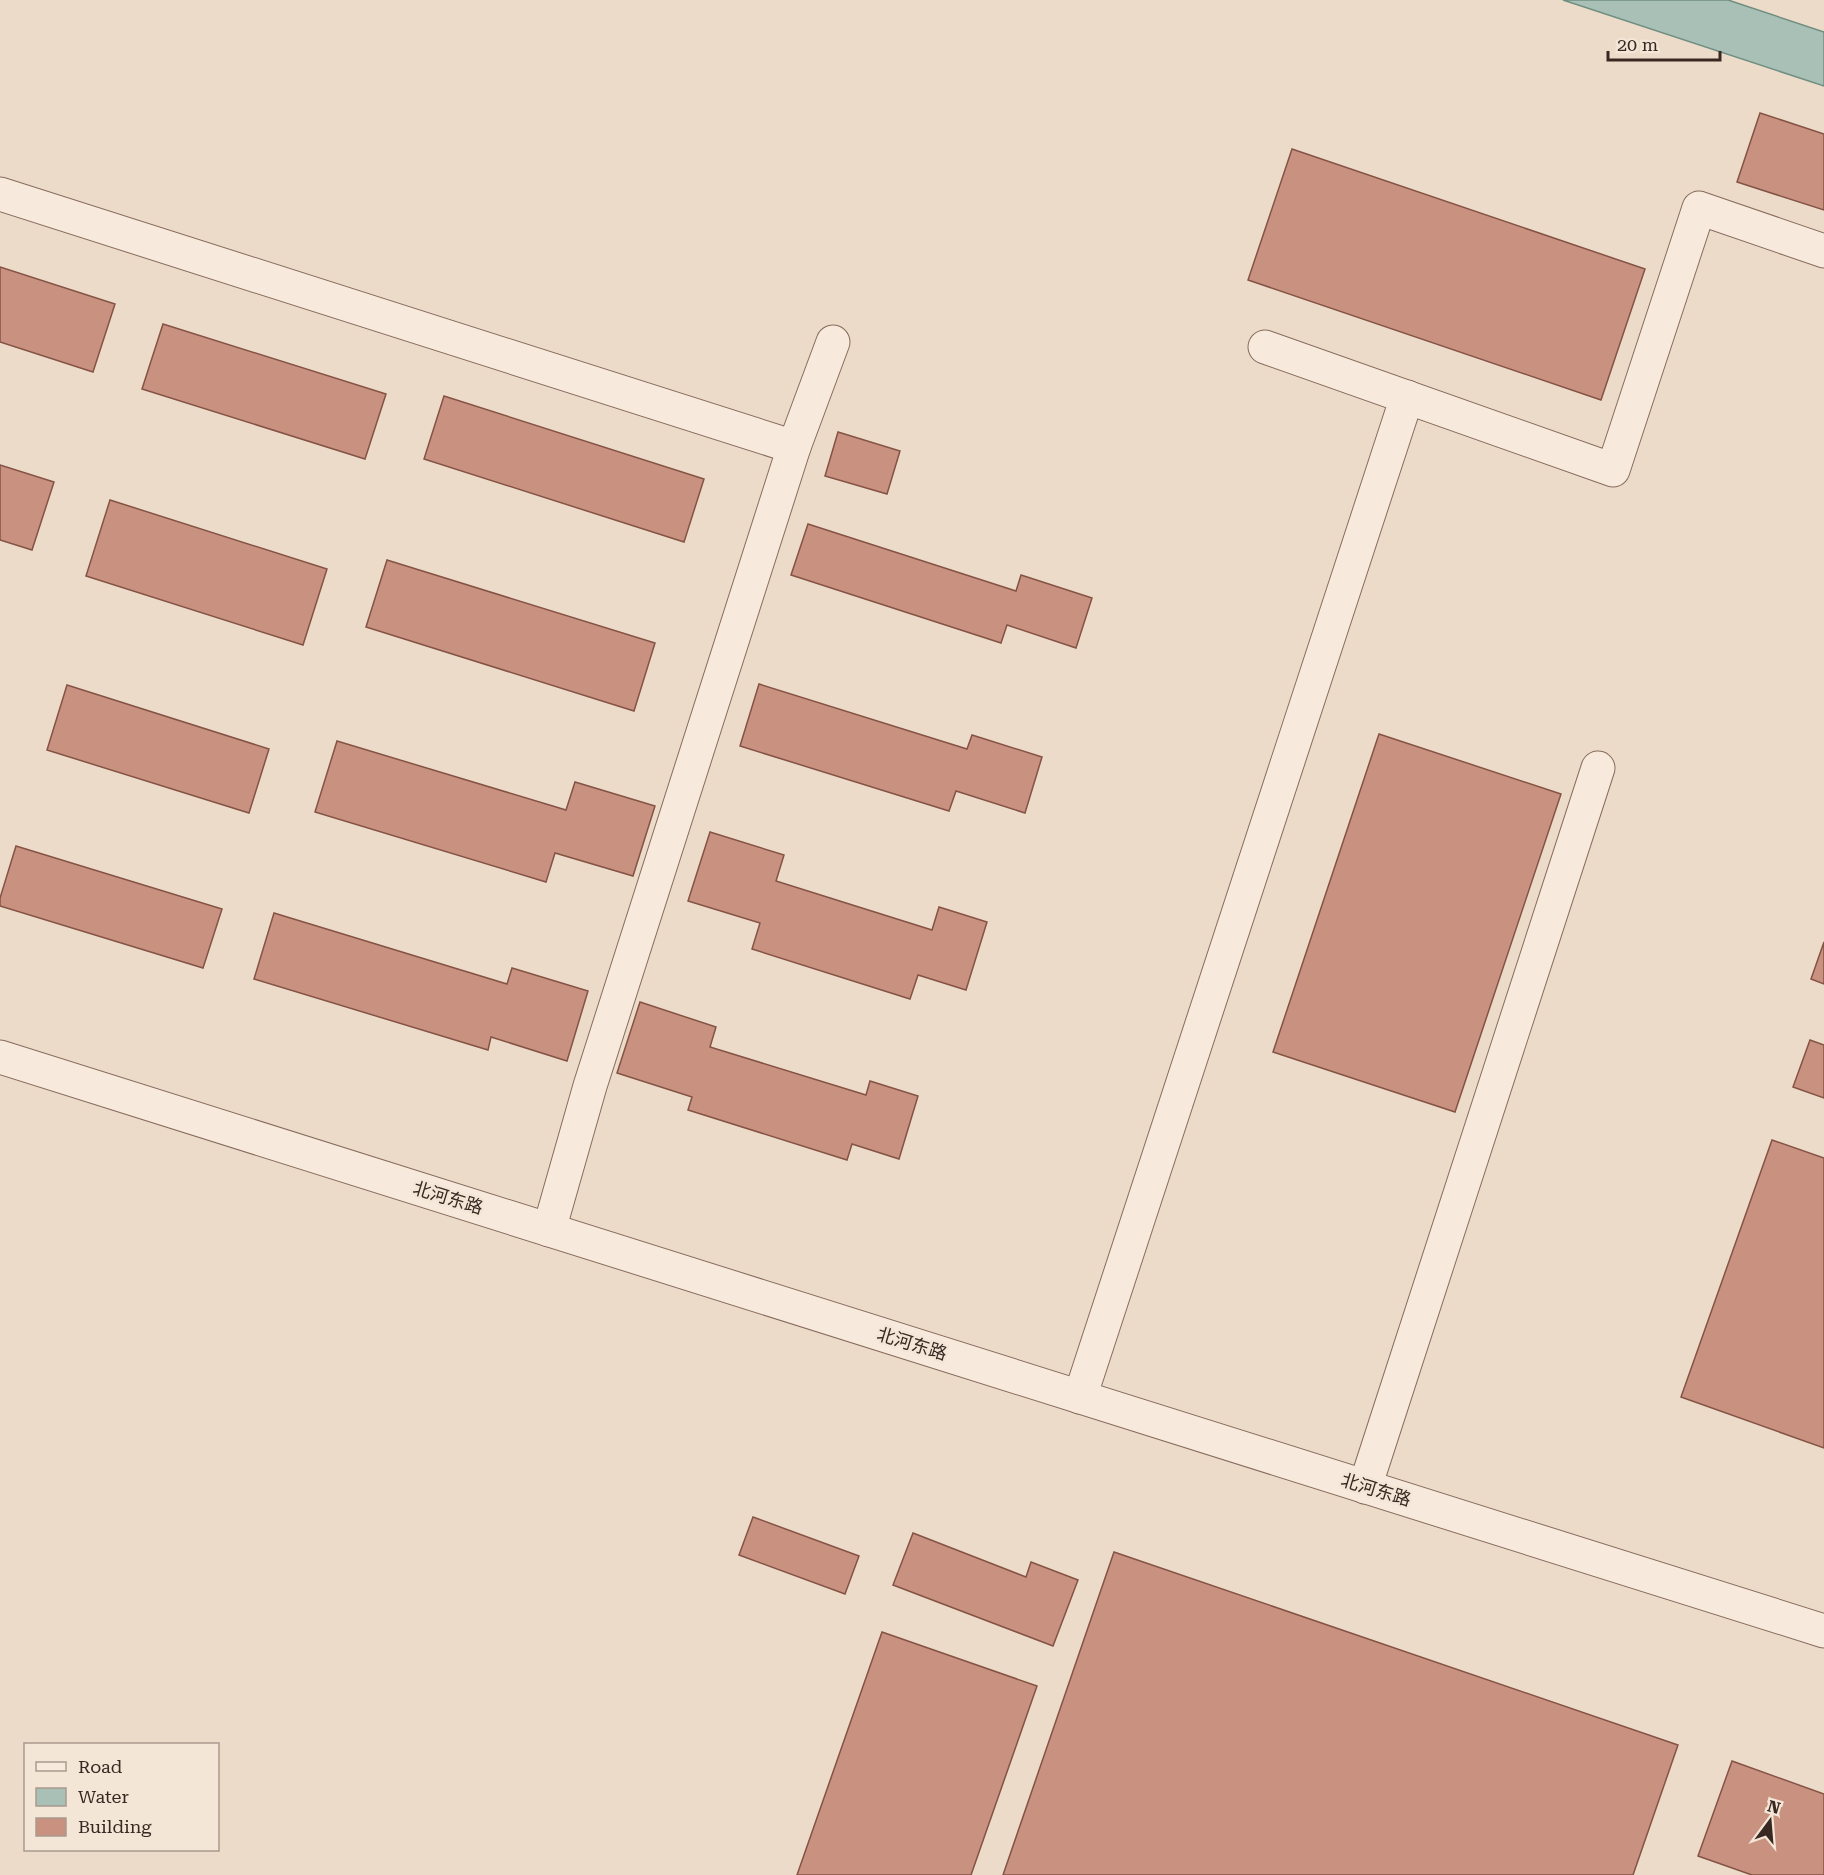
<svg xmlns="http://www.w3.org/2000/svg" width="1824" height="1875" viewBox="0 0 1824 1875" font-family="'Roboto Serif','Noto Sans SC',serif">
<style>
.water{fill:#a8c0b5;stroke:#6f8e81;stroke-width:1.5}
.building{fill:#c89180;stroke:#855345;stroke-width:1.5}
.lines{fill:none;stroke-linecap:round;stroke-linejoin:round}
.minor-casing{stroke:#876c5e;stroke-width:35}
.minor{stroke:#f7e9db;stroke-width:33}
.labels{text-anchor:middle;stroke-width:4.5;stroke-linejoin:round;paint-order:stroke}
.street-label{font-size:18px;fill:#382821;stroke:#f4e6d7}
</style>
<rect width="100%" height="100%" fill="#ecdbc8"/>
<!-- water -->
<polygon class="water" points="1563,0 1728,0 1824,32 1824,86"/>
<!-- building -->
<g class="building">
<polygon points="1760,113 1824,134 1824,210 1737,182"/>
<polygon points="1292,149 1645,269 1601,400 1248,280"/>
<polygon points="0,267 115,304 93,372 0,342"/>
<polygon points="163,324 386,394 365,459 142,389"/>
<polygon points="444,396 704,479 684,542 424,459"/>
<polygon points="838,432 900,451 887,494 825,476"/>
<polygon points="0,465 54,482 32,550 0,540"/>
<polygon points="110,500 327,569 303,645 86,576"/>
<polygon points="808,524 1016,591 1021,575 1092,598 1076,648 1007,625 1001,643 791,575"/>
<polygon points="387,560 655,643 634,711 366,627"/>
<polygon points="759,684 967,749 972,735 1042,757 1025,813 956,791 949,811 740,746"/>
<polygon points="67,685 269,749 249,813 47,750"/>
<polygon points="1379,734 1561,794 1455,1112 1273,1052"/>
<polygon points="337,741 566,810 575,782 655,806 633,876 555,853 546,882 315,812"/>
<polygon points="710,832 784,855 776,881 932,930 939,907 987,922 966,990 918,975 910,999 752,949 760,923 688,901"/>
<polygon points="16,846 222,909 203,968 0,906 0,898"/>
<polygon points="274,913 507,984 512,968 588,991 567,1061 491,1037 488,1050 254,979"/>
<polygon points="1824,942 1824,984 1811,979"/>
<polygon points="640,1002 716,1027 710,1047 866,1095 870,1081 918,1096 899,1159 852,1144 847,1160 688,1110 692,1097 617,1073"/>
<polygon points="1810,1040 1824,1045 1824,1098 1793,1087"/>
<polygon points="1772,1140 1824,1158 1824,1448 1681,1397"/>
<polygon points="753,1517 859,1556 845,1594 739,1555"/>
<polygon points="913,1533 1026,1577 1031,1562 1078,1580 1053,1646 893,1585"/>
<polygon points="1114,1552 1678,1745 1633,1875 1003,1875"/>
<polygon points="882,1632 1037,1686 971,1875 797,1875"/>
<polygon points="1732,1761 1824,1794 1824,1875 1752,1875 1698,1856"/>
</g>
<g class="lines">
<defs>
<g id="minor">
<polyline points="0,194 794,447"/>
<polyline points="1265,347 1613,470 1699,208 1824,251"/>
<polyline points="0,1057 1824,1631"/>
<polyline points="549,1230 590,1086 794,447 833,342"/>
<polyline points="1080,1397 1407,397"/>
<polyline points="1365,1487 1598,768"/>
</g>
</defs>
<!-- minor casing -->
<use href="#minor" class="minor-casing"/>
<!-- minor -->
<use href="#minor" class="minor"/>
</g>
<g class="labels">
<!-- street labels -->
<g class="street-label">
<text transform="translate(448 1198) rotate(17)" y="6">北河东路</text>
<text transform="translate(912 1344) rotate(17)" y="6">北河东路</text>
<text transform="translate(1376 1490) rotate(17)" y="6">北河东路</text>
</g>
</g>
<!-- legend -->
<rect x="24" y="1743" width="195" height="108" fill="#f4e6d7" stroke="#a99a8e" stroke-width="1.5"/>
<rect x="36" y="1762" width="30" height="9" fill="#f7e9db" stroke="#a99a8e" stroke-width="1.5"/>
<text x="78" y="1773" font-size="18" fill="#382821">Road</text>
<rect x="36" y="1788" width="30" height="18" fill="#a8c0b5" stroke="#a99a8e" stroke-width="1.5"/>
<text x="78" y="1803" font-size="18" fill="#382821">Water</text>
<rect x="36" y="1818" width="30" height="18" fill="#c89180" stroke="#a99a8e" stroke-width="1.5"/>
<text x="78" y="1833" font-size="18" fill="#382821">Building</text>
<!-- north arrow -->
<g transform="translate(1770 1821) rotate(16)" stroke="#f4e6d7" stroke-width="4.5" paint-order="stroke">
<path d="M0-4.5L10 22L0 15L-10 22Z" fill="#382821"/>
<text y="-9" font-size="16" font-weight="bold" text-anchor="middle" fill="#382821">N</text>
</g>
<!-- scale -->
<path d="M1608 51v9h112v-9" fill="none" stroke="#382821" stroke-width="3"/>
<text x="1617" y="51" font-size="18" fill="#382821" stroke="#f4e6d7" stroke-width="4.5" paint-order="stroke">20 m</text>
</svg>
